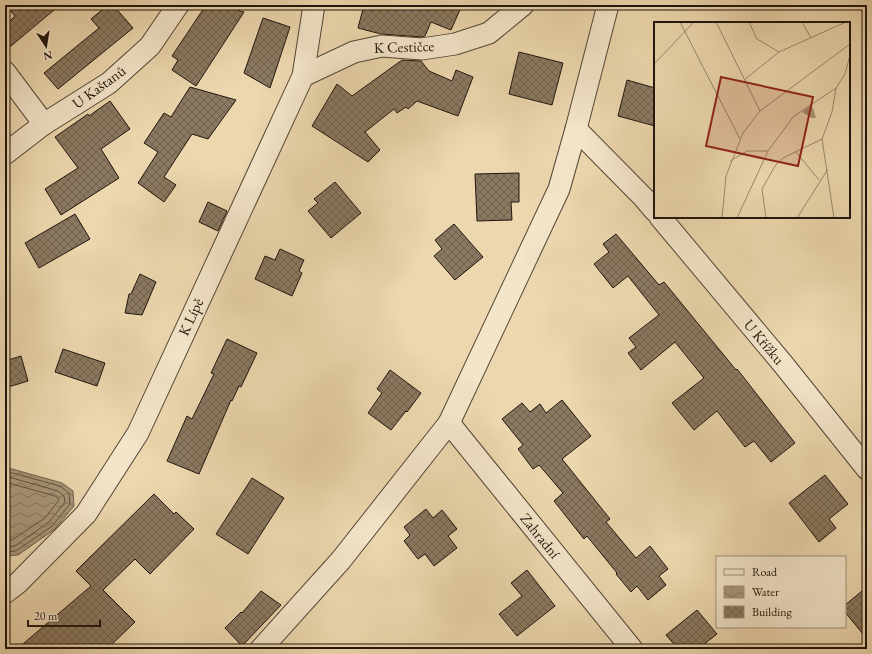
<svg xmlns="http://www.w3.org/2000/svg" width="872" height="654" viewBox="0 0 872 654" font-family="'EB Garamond',serif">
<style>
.water{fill:url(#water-waves);stroke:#71614d}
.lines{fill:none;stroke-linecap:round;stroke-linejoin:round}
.shore{stroke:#645442;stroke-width:1}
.building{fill:url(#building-cross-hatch);stroke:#20140d}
.minor-casing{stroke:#534535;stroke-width:23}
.minor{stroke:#f3e5ca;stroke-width:21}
.labels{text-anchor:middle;stroke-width:4;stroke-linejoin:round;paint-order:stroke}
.street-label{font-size:15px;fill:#20140d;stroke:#f3e5ca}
.inset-road{fill:none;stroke:#9a896e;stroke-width:1}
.view{fill:#8f2418;fill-opacity:0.15;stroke:#8f2418;stroke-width:2}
.inset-edge{fill:none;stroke:#20140d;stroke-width:2}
</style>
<defs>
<pattern id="water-waves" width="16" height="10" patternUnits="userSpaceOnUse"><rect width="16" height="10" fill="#a79577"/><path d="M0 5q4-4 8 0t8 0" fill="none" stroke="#887860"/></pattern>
<pattern id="building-cross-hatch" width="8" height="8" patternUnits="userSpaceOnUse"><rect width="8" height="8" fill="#8a7961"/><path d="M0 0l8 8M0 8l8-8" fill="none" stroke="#70624e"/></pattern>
</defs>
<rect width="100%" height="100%" fill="#ecd7ae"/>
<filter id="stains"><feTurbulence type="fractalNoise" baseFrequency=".005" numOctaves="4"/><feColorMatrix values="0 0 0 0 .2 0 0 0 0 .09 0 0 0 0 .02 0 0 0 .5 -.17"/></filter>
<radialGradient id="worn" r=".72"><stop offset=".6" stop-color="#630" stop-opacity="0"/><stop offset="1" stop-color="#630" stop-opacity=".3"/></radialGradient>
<!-- water -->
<polygon class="water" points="5,467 62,483 73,491 74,506 55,529 18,555 5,556"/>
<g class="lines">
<!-- shore -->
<g class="shore">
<polyline points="5,471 60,486 69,493 70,504 52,526 16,551 5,552"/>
<polyline points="5,476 58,491 64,496 65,502 49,522 15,546 5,547"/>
<polyline points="5,482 55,496 58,498 59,500 45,518 12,540 5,541"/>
</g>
</g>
<!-- building -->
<g class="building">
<polygon points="5,5 60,5 5,51 5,26 15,16"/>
<polygon points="108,5 113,5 133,28 58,89 44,73 99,28 91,19"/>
<polygon points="206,5 243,5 239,11 244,12 196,86 172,70 178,60 172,56"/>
<polygon points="364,5 462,5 451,30 431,22 425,36 422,37 381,34 358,28"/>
<polygon points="263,18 290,27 270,88 244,73"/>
<polygon points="519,52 563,63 552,105 509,94"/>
<polygon points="402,60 421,61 429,71 452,81 456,70 473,77 458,116 417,101 408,109 406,107 397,113 394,109 365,132 380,150 368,162 312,126 337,84 352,96"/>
<polygon points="627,80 655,88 655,126 618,116"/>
<polygon points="190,87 236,100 208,139 192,134 164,177 176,185 164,202 138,183 158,152 144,143 164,113 171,117"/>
<polygon points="110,101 130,129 101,149 119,178 61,215 45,189 78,168 55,137 88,114 89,116"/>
<polygon points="519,173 519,202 511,202 512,220 477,221 475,174"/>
<polygon points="335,182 361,213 331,238 308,211 318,203 314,199"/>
<polygon points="208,202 227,211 218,231 199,222"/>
<polygon points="75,214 90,239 39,268 25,243"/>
<polygon points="454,224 483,257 455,280 434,256 442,249 435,240"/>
<polygon points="616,234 659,285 664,282 736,370 737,369 795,443 771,462 754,441 745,447 717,411 694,430 672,403 704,378 675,342 641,370 628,353 636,347 629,338 659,315 628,276 613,288 594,264 609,252 603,244"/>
<polygon points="280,249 304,260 299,271 302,273 292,296 255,279 265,256 275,260"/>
<polygon points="140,274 156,282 142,315 125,313 129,294 131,294"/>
<polygon points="227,339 257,353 241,387 239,386 232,401 231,400 199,474 167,461 187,416 192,419 214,374 211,373"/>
<polygon points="63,349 105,363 97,386 55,372"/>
<polygon points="21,356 28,381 5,388 5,361"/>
<polygon points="390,370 421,393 407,412 406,411 391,430 368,413 382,393 377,389"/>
<polygon points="562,400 591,436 562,459 610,519 606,522 636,558 650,546 668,569 659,576 666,585 648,600 637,586 631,592 616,574 617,573 587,536 584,539 554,501 563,493 539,465 533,469 518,449 523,445 502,419 522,403 530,412 540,404 546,413"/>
<polygon points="825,475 848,504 829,519 836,528 819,542 789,503"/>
<polygon points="252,478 284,498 248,554 216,534"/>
<polygon points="154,494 174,514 176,512 194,529 150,574 135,559 103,590 135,622 107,649 17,649 91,586 76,571"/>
<polygon points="426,509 433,518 442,510 457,529 448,536 457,548 434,566 425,554 418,559 404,541 410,535 404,527"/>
<polygon points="527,570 555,606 517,636 499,614 522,596 511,583"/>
<polygon points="867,587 867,639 845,612 845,605"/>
<polygon points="261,591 281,605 242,646 225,628 241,612 242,613"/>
<polygon points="697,610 717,634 698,649 678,649 666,635"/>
</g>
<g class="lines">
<defs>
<g id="minor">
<polyline points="5,72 44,124"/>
<polyline points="303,76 354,52 382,46 422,49 455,44 489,33 523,5"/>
<polyline points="576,129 644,198 655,211"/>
<polyline points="5,154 44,124 109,83 150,46 178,5"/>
<polyline points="660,217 783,364 867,469"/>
<polyline points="449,423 632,649"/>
<polyline points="5,593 18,583 86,514 138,433 303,76 314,5"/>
<polyline points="261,649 341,560 449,423 559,189 576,129 608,5"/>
</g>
</defs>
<!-- minor casing -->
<use href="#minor" class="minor-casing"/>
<!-- minor -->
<use href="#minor" class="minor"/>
</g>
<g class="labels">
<!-- street labels -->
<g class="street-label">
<text transform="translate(404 47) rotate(-2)" y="5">K Cestičce</text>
<text transform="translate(99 87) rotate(-36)" y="5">U Kaštanů</text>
<text transform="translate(191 317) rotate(-65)" y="5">K Lípě</text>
<text transform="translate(764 342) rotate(50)" y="5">U Křížku</text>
<text transform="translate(540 536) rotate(51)" y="5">Zahradní</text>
</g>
</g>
<!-- overview -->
<g transform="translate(654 22)">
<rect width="196" height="196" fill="#ecd7ae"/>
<path d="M 155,85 L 159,86 L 162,96 L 158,96 L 148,90 Z" fill="#a79577"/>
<path class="inset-road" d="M 26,0 L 86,117M 62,0 L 106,89M 95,0 L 103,17 L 125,30M 148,0 L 157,16M 0,42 L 40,0M 90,58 L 125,30 L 192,0M 142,130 L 165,158M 76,139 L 93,129 L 114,129M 108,167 L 121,144 L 129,136 L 168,117M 108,167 L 112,196M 68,196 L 72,154 L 89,111 L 106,89 L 196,22M 83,196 L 114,129 L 139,95 L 182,66M 143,196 L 174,147M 180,196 L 168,117 L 178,90 L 182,66 L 191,52 L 196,33"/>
<path class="view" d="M 67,55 L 159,75 L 144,144 L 52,124 Z"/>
<rect width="196" height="196" class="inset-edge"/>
</g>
<!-- margin -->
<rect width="872" height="654" fill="none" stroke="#ecd7ae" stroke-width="20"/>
<rect x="6" y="6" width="860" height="642" fill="none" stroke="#20140d" stroke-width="2"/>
<rect x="10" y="10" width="852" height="634" fill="none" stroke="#20140d"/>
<!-- legend -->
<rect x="716" y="556" width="130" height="72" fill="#f3e5ca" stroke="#9f917e"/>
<rect x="724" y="569" width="20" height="6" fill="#f3e5ca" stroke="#9f917e"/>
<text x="752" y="576" font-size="12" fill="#20140d">Road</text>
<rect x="724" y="586" width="20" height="12" fill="url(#water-waves)" stroke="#9f917e"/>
<text x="752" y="596" font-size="12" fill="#20140d">Water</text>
<rect x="724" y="606" width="20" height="12" fill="url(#building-cross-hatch)" stroke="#9f917e"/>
<text x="752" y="616" font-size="12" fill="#20140d">Building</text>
<!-- north arrow -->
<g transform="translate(46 46) rotate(168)" stroke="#f3e5ca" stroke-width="3" paint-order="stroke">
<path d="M0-3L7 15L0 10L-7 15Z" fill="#20140d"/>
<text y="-6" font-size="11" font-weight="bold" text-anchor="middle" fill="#20140d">N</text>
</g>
<!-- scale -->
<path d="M28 620v6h72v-6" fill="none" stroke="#20140d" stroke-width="2"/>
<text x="34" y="620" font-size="12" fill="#20140d" stroke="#f3e5ca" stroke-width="3" paint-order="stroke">20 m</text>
<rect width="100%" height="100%" filter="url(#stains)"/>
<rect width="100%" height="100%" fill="url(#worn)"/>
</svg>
